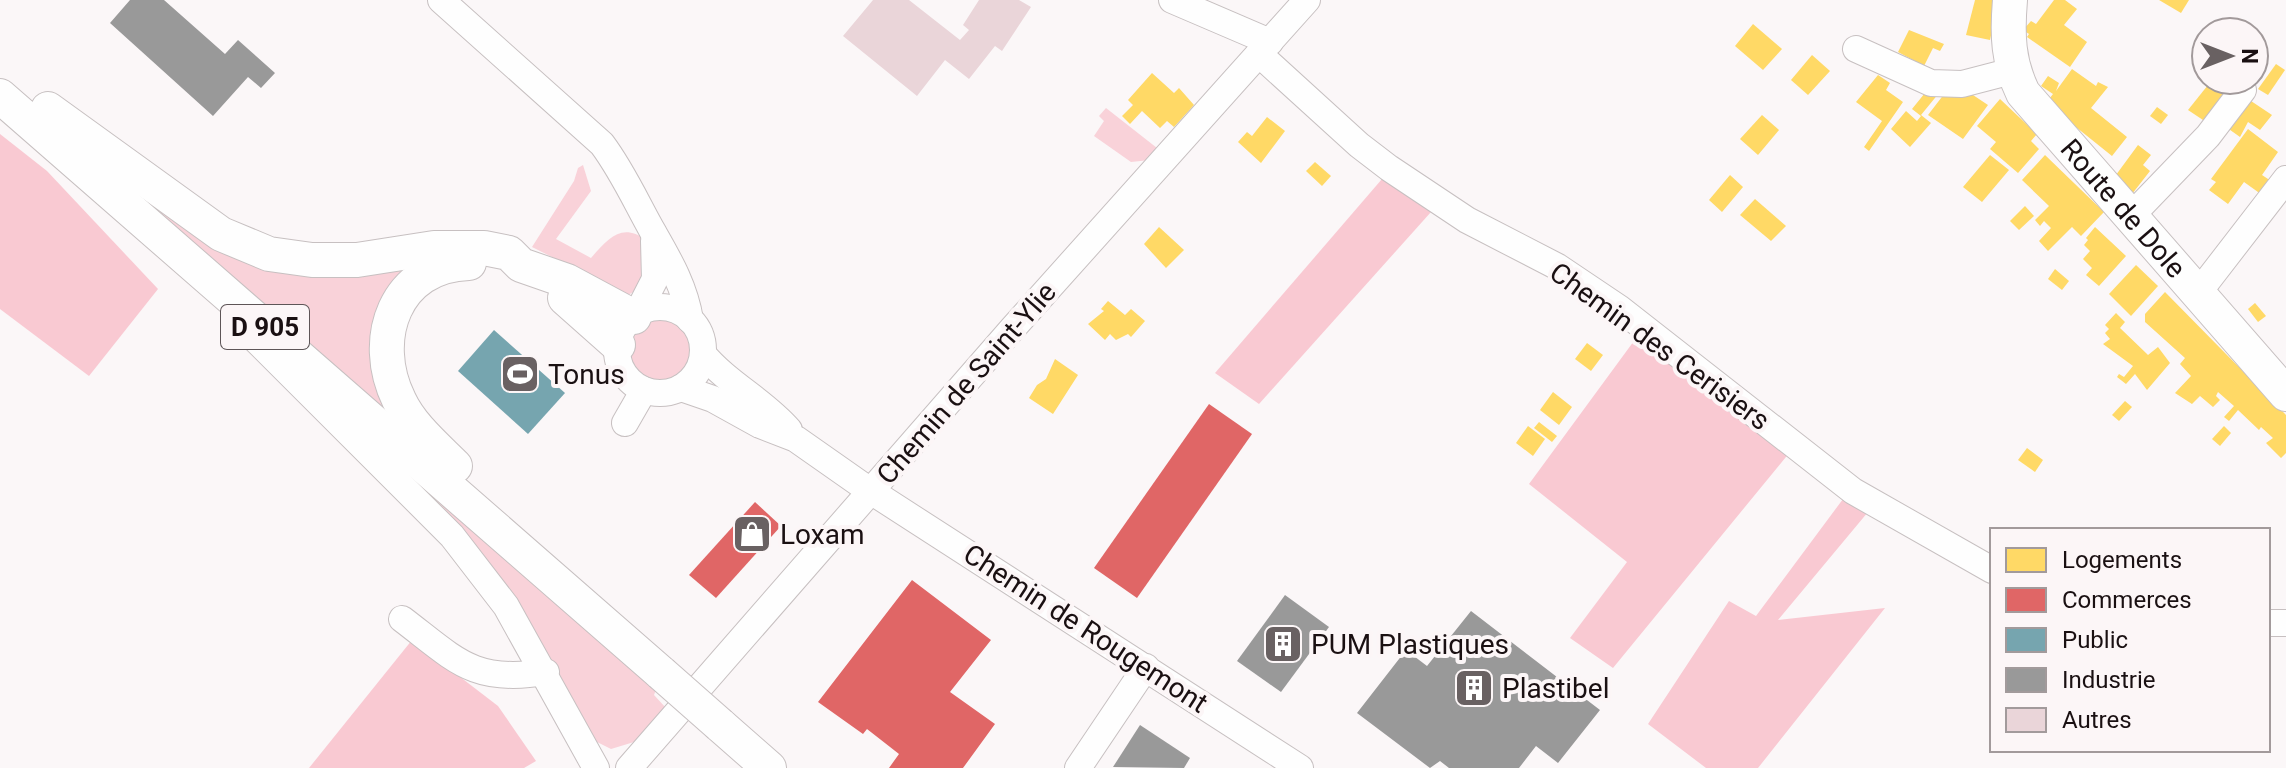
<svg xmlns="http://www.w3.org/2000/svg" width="2286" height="768" viewBox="0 0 2286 768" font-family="Roboto,sans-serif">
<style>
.green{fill:#f9d2d9}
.forest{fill:#f9c9d2}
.homes{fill:#ffd966}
.shops{fill:#e06666}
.public{fill:#76a5af}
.industry{fill:#999}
.building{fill:#ead5d9}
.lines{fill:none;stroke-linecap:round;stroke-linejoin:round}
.minor-casing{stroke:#c7c0c1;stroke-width:28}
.major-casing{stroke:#c7c0c1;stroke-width:36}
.minor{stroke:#fefefe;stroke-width:26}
.major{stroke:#fefefe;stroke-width:34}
.major-bridge-casing{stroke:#c7c0c1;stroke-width:36;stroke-linecap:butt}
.major-bridge{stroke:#fefefe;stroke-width:34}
.labels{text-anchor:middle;stroke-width:8;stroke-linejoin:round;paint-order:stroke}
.shield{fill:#fcf6f7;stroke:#5e5557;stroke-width:2}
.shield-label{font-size:26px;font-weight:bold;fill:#1a1012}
.street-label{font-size:28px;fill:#1a1012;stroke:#fcf6f7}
.poi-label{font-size:28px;fill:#1a1012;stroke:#fcf6f7;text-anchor:start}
</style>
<rect width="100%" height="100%" fill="#fbf7f8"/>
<!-- green -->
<g class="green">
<polygon points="1106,108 1157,148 1150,160 1131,162 1094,136 1104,121 1099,116"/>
<polygon points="82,148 207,234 413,258 401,287 402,425"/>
<path d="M 583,165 L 591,191 L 556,239 L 591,258 C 608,239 621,222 646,240 C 648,260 650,285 628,295 L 532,247 L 574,181 L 578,168 Z"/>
<circle cx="661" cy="350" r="32"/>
<polygon points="411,475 657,687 654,695 666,708 634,742 611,749 593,740 518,606"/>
</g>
<!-- forest -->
<g class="forest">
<polygon points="0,134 47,171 158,289 89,376 0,309"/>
<polygon points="1382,179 1431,212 1259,404 1215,373"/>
<polygon points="1642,330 1790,452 1613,668 1570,638 1627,562 1529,484"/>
<polygon points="1846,495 1868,512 1778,620 1885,608 1758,768 1706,768 1648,724 1729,601 1756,616"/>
<polygon points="412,640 498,706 536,761 524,768 309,768"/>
</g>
<!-- homes -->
<g class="homes">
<polygon points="1975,0 1999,0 1990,40 1966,35"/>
<polygon points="2054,0 2065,0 2077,9 2064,25 2087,42 2070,67 2027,37 2029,34 2023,30 2031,21 2036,24"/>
<polygon points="2159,0 2189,0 2181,13"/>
<polygon points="1753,24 1782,49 1763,70 1735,46"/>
<polygon points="1909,30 1944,44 1940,51 1933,48 1924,66 1898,52"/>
<polygon points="1812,55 1830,71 1808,95 1791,80"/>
<polygon points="2276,64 2285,70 2268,95 2258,89"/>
<polygon points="2072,69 2096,86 2098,82 2108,87 2091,108 2127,137 2112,156 2046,103 2053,94 2041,86 2048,76 2059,83 2056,91"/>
<polygon points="1152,73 1174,93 1179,88 1194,105 1174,127 1167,121 1160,128 1142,111 1130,124 1122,116 1133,105 1128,100"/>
<polygon points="1878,75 1890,83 1886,90 1903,102 1869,151 1864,147 1882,121 1856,102"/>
<polygon points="2212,80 2244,80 2212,126 2188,110"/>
<polygon points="1929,88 1939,93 1921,115 1931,123 1910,147 1891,129 1906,111 1917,121 1921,116 1912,109"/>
<polygon points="1948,89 1961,98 1967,91 1988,105 1963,139 1928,115"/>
<polygon points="2000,99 2037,134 2031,141 2039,149 2018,173 1990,149 1996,142 1977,126"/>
<polygon points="2248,99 2272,115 2260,130 2248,122 2240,137 2226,127"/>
<polygon points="2157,107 2168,115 2161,124 2150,116"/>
<polygon points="1762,115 1779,130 1758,155 1740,139"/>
<polygon points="1267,117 1285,131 1261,163 1238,142 1247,132 1252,136"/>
<polygon points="2248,129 2278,152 2262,175 2274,183 2265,197 2244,182 2228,204 2209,190 2216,182 2211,179"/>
<polygon points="2138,145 2151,155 2143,165 2150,171 2132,194 2113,179"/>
<polygon points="1990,155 2009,170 1982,202 1963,187"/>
<polygon points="2045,155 2104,212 2081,236 2072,227 2048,251 2039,241 2051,228 2044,221 2040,226 2035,220 2049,206 2022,180"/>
<polygon points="1315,162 1331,176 1322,186 1306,171"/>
<polygon points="1730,175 1743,187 1722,212 1709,200"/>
<polygon points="1755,199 1786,226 1771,241 1740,215"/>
<polygon points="2025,206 2034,216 2019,230 2010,221"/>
<polygon points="1159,227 1184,250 1166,268 1144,244"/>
<polygon points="2095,227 2126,256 2099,286 2086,275 2092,268 2083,259 2090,251 2084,245 2088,240 2086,238"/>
<polygon points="2136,265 2158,286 2131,316 2109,294"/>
<polygon points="2055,269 2069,281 2062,290 2048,279"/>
<polygon points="2165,292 2286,415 2286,453 2281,458 2266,443 2273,438 2261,427 2259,430 2238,410 2229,421 2224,417 2234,406 2218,392 2216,396 2220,400 2213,407 2200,396 2192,404 2175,393 2191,376 2180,364 2185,358 2145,322 2145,314"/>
<polygon points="1108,301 1125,315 1131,309 1145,321 1131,337 1128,334 1116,340 1110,334 1105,340 1088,324 1104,311 1101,309"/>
<polygon points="2255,303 2266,316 2258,322 2248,309"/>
<polygon points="2116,313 2125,322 2120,328 2146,353 2148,355 2158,347 2170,363 2147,390 2135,374 2126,384 2117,377 2119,374 2124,377 2133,366 2103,344 2110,339 2105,333 2109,329 2105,325"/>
<polygon points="1587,343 1603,355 1591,371 1575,359"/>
<polygon points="1055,359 1078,375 1053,414 1029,398 1037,385 1046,379"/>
<polygon points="1553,392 1572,407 1559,425 1540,410"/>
<polygon points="2125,401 2132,407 2119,421 2112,415"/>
<polygon points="1539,422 1557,436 1552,442 1534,428"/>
<polygon points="1528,426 1545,439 1533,456 1516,443"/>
<polygon points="2224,426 2231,433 2220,446 2212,439"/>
<polygon points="2027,448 2043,460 2035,472 2018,460"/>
</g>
<!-- shops -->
<g class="shops">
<polygon points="1209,404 1252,434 1137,598 1094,568"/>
<polygon points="755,502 781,526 716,598 689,575"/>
<polygon points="912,580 991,640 950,692 995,724 963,768 889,768 899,754 867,729 863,734 818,702"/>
</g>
<!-- public -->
<polygon class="public" points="494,330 565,393 528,434 458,371"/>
<!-- industry -->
<g class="industry">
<polygon points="130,0 164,0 225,54 238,40 275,73 261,88 248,77 213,116 110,23"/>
<polygon points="1285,595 1329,627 1281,692 1237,661"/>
<polygon points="1471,611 1600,710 1558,763 1536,746 1519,768 1449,768 1440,761 1430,768 1357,713 1406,650 1427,666"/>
<polygon points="1140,725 1190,758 1184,768 1113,767"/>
</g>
<!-- building -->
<polygon class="building" points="873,0 909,0 960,40 969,30 963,25 979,0 1019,0 1031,7 1002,51 995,46 969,79 945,60 917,96 843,36"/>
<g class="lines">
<defs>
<g id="minor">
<path d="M 441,0 L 602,144 C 623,172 636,202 653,232 C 669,260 685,287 690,320"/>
<polyline points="1172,0 1270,42"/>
<polyline points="1856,49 1931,83 1962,84 2012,71"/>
<polyline points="1259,54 1359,145 1389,168 1467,220 1558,267 1619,308 1853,491 1992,570"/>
<polyline points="2130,217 2208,136 2243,90"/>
<polyline points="2198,293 2286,179"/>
<circle cx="660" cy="350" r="43"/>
<polyline points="637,314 655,279 654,241"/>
<polyline points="251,335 452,536 506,606 596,768"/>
<path d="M 703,354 C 728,384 764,401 789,430"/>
<polyline points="681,388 713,399 760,425 796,439 863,486 1300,768"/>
<polyline points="625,423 644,390"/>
<path d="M 402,619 C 456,660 473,684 546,672"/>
<polyline points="2268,623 2286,623"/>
<polyline points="629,768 1013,328 1307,0"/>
<polyline points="1078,768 1146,667"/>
</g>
<g id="major">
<path id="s1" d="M 2010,0 C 2007,35 2008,62 2023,93 L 2286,394"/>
<polyline points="0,96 661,673"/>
<polyline points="48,109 221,234 269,254 312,260 357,260 434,248 484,248 509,253 521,265 567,281 634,317"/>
<polyline points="565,298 618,345"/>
<path d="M 455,466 C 435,446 411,426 399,400 C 369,339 395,265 469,263"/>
<polyline points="720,725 769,768"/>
</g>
</defs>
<!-- minor casing -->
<use href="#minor" class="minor-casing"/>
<!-- major casing -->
<use href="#major" class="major-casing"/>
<!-- minor -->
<use href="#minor" class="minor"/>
<!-- major -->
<use href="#major" class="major"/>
<defs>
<polyline id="major-bridge" points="661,673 720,725"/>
</defs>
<!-- major-bridge casing -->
<use href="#major-bridge" class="major-bridge-casing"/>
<!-- major-bridge -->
<use href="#major-bridge" class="major-bridge"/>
</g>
<!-- icons -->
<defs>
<symbol id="stadium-square" viewBox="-11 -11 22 22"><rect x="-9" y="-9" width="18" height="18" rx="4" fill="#696162" stroke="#fcf6f7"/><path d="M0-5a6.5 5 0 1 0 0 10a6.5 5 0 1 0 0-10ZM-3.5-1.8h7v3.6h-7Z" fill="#fff"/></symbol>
<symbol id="shop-square" viewBox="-11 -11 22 22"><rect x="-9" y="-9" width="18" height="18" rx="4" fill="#696162" stroke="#fcf6f7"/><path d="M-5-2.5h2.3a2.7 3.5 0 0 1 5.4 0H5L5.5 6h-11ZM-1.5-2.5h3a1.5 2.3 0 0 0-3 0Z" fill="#fff"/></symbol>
<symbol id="building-square" viewBox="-11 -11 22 22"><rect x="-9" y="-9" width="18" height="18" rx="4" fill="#696162" stroke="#fcf6f7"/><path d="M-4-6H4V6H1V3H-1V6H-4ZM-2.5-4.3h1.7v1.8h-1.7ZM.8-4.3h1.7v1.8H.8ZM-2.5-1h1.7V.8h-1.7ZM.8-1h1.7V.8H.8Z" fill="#fff"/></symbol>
</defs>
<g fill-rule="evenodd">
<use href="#stadium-square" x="498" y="352" width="44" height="44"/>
<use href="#shop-square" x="730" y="512" width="44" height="44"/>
<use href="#building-square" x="1261" y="622" width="44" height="44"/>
<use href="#building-square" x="1452" y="666" width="44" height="44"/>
</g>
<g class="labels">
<!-- shield labels -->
<rect class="shield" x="221" y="305" width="88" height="44" rx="6"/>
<g class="shield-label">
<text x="265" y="336">D 905</text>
</g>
<!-- street labels -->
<g class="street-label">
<text dy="10" stroke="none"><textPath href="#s1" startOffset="248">Route de Dole</textPath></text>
<text transform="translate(1660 346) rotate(36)" y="10">Chemin des Cerisiers</text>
<text transform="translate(966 383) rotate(-49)" y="10">Chemin de Saint-Ylie</text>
<text transform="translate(1086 628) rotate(33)" y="10">Chemin de Rougemont</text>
</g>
<!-- poi labels -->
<g class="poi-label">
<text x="548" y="384">Tonus</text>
<text x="780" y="544">Loxam</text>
<text x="1311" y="654">PUM Plastiques</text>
<text x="1502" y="698">Plastibel</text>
</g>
</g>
<!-- legend -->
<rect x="1990" y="528" width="280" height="224" fill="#fcf6f7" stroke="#a29a9b" stroke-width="2"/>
<rect x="2006" y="548" width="40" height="24" fill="#ffd966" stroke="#a29a9b" stroke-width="2"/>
<text x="2062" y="568" font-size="24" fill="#1a1012">Logements</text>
<rect x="2006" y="588" width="40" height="24" fill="#e06666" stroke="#a29a9b" stroke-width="2"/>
<text x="2062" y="608" font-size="24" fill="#1a1012">Commerces</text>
<rect x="2006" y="628" width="40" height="24" fill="#76a5af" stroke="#a29a9b" stroke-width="2"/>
<text x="2062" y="648" font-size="24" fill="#1a1012">Public</text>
<rect x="2006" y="668" width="40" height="24" fill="#999999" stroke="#a29a9b" stroke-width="2"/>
<text x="2062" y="688" font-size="24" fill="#1a1012">Industrie</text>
<rect x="2006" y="708" width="40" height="24" fill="#ead5d9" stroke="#a29a9b" stroke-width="2"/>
<text x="2062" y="728" font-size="24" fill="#1a1012">Autres</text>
<!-- north arrow -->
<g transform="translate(2230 56) rotate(90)"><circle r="38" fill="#fcf6f7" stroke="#a29a9b" stroke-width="2"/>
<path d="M0-6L14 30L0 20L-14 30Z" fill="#696162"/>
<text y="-12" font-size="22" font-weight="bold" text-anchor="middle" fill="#1a1012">N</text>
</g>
</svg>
